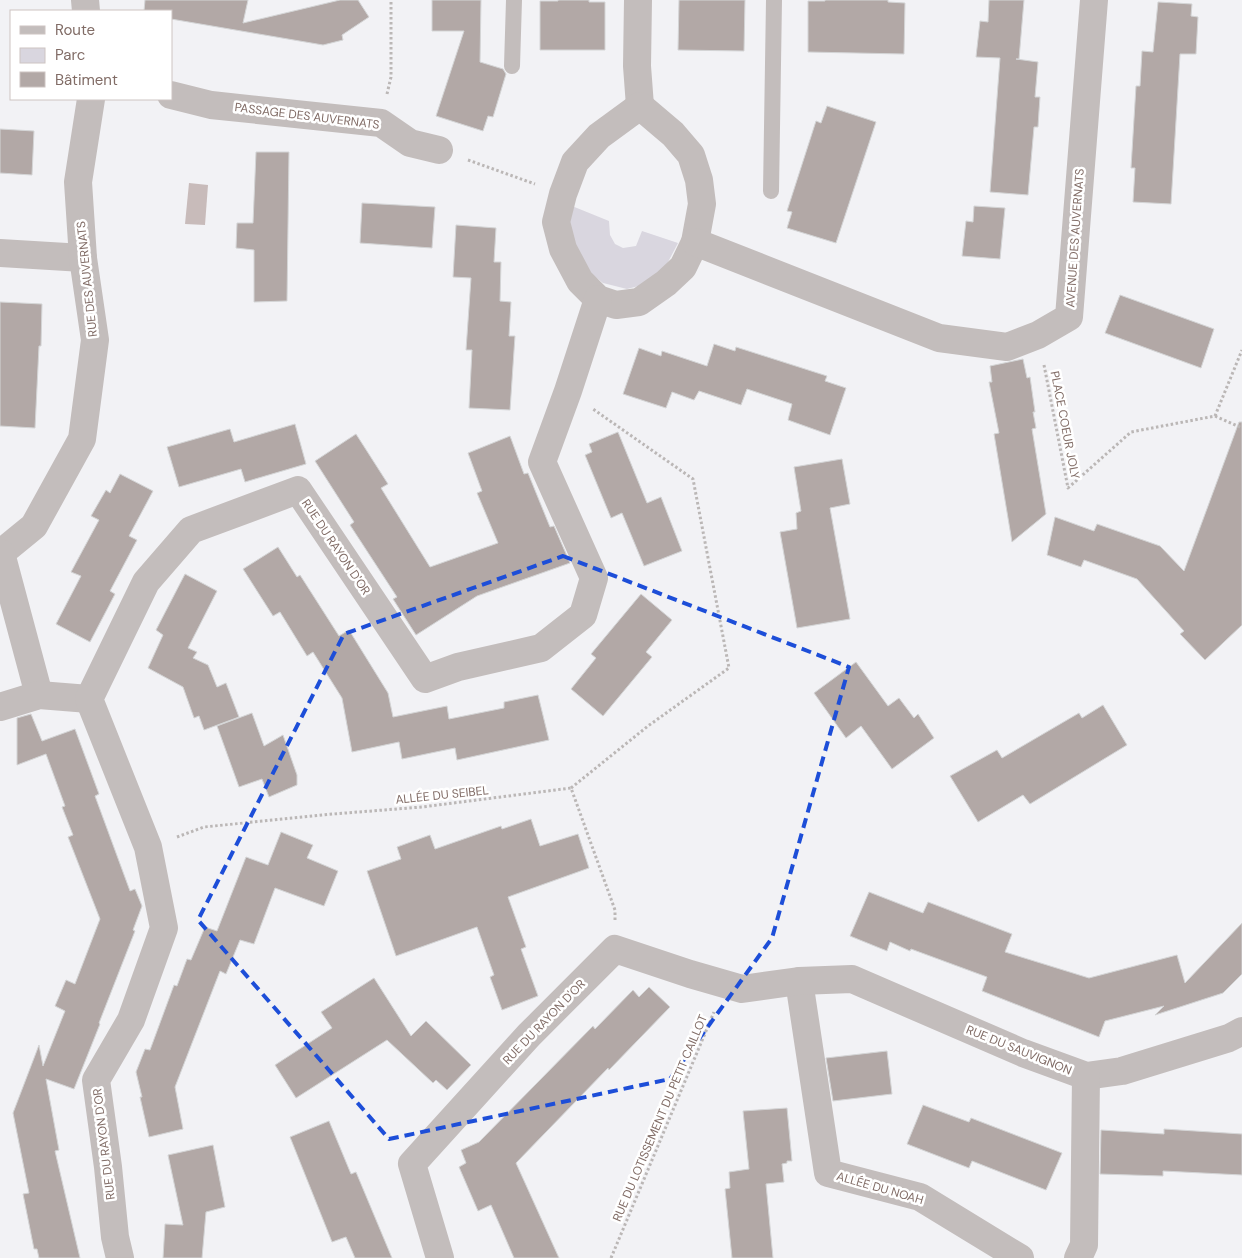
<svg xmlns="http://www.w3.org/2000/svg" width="1242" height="1258" viewBox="0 0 1242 1258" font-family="'DM Sans',sans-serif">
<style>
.green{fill:#d9d6df}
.water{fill:#c8bbba}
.building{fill:#b2a8a6;stroke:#d4d5d6}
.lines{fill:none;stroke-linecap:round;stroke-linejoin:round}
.path{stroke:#bbb7b6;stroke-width:3;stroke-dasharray:2.5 2.5;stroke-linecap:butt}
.service{stroke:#c3bdbc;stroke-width:16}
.minor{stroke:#c3bdbc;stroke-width:28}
.marked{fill:none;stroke:#1d4ed8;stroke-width:4;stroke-dasharray:10 6;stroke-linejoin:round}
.labels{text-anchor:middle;stroke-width:5;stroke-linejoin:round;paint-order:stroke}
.street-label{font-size:12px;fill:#816c66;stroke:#fff}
</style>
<rect width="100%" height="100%" fill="#f2f2f5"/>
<!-- green -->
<polygon class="green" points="572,206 609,221 610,235 615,244 623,248 636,246 642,231 678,243 668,262 650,283 627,289 603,283 588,271 568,228"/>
<!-- water -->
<polygon class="water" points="189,183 208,185 205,225 185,224"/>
<!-- building -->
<g class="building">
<polygon points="145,0 248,0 243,23 340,0 358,0 369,17 342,35 343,40 323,45 171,19 171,11 144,11"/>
<polygon points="432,0 481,0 480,62 503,69 506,74 493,117 488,116 483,131 436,116 464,31 432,31"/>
<polygon points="558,0 589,0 589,2 605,2 605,50 540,50 540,1 558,1"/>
<polygon points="679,0 745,0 744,51 678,50"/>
<polygon points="825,0 888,0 888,2 905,3 904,54 808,52 808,1 825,1"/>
<polygon points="989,0 1024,0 1019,59 1016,59 1038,62 1035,97 1040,97 1039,111 1038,127 1034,127 1028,195 990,192 1000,58 976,57 980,21 988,22"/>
<polygon points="1158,2 1192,4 1191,16 1198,17 1196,54 1180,54 1171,204 1133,202 1135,168 1131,168 1136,86 1140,86 1142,51 1153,52"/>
<polygon points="827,106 876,122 836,243 787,228 792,212 787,211 816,121 821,123"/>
<polygon points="0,129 34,131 32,175 0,173"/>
<polygon points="256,152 289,152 287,301 254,302 254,250 236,248 237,223 253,223"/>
<polygon points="362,203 435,207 432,248 360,243"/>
<polygon points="974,206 1005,208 1000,259 962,256 966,221 973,222"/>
<polygon points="456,225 496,228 494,262 501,262 500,301 511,302 509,336 515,336 510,410 469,408 472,350 466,350 471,278 453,277"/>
<polygon points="1120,295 1214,329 1201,368 1105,333"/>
<polygon points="0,302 42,304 41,346 39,346 35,428 0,426"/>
<polygon points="714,344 735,351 736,347 827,376 825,381 846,388 830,435 788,420 792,404 747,389 741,405 699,391 694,400 672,392 666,408 623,394 639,348 661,356 662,351 707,366"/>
<polygon points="1023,359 1027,378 1030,377 1035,412 1033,412 1036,428 1032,429 1046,514 1012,542 994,434 999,433 989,382 992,382 990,366"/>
<polygon points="1239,422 1242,422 1242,625 1205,660 1180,634 1184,631 1137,579 1084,560 1081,567 1047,555 1055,517 1094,531 1097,524 1160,546 1184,571"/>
<polygon points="295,424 306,464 245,482 241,469 179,487 167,447 230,429 234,442"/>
<polygon points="618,432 647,503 661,497 682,551 644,566 622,513 611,518 585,455 592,452 589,444"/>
<polygon points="356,434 388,484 381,488 430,567 498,543 477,493 482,491 468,453 510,436 524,474 528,473 550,527 554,526 570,563 477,596 416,635 393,599 397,597 350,525 354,522 315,461"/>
<polygon points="842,459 850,504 830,508 850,619 797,628 780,532 797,529 796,513 801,511 794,467"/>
<polygon points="120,474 153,491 129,536 137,540 110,591 115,594 90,642 56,624 81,576 71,572 99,520 91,516 106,490 110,493"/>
<polygon points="278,547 297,577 300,575 339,636 349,630 388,693 393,717 447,706 449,719 504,708 504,702 538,695 549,740 457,760 455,748 402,759 399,742 352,752 342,698 313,652 307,656 280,612 273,616 243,569"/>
<polygon points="185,574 217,591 188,648 197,652 193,658 208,665 217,687 226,683 239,717 204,730 199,716 194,718 183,687 148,668 163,635 156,630"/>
<polygon points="641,594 672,620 646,652 652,657 603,716 571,689 596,658 591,654"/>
<polygon points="856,662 888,706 899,698 914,718 918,714 934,738 892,769 861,726 846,738 814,693"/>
<polygon points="1103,705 1127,745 1030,804 1023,795 978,822 950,776 997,750 1002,758 1079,713 1082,718"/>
<polygon points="252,713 264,746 283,735 297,775 297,785 269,797 262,779 239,787 217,726"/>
<polygon points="31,714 42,741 75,729 99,794 95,796 130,891 135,889 142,906 133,930 135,931 99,1023 100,1024 74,1089 46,1079 59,1150 55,1151 80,1258 39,1258 37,1249 34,1249 23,1194 29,1193 13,1113 39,1045 43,1066 65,1011 55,1006 66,980 75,984 100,919 68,837 73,835 62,807 65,806 46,754 17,765 17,718"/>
<polygon points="531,819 540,846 578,834 589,868 508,897 526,947 521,949 538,996 502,1010 490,977 494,975 477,927 396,956 367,871 401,859 397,847 430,835 435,849 501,826 502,829"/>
<polygon points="281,832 313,845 307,858 338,871 324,906 275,888 254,944 240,940 226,974 220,971 175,1087 183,1129 149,1137 140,1097 142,1097 136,1072 145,1049 150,1050 174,985 177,986 187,959 191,960 205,927 217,931 246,857 268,865"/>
<polygon points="869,892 923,913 928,902 1012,934 1005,952 1089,978 1177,955 1185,983 1242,923 1242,974 1223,993 1155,1015 1164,1006 1105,1021 1099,1037 982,991 987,977 911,949 910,951 890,942 887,951 850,936"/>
<polygon points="374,978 411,1036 426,1021 471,1065 447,1090 436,1080 433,1083 387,1040 296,1098 275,1065 332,1028 321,1012"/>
<polygon points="649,987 670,1007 609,1070 608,1068 516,1163 559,1258 514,1258 491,1205 478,1211 459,1167 466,1163 461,1150 479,1142 593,1026 595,1029 633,990 639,997"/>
<polygon points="887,1051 892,1094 833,1101 826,1058"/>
<polygon points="923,1105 969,1122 971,1118 1062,1153 1046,1190 972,1161 969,1168 907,1144"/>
<polygon points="787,1108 792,1161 787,1161 787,1163 782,1164 784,1182 766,1184 773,1258 732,1258 725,1189 730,1188 729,1172 749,1169 743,1111"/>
<polygon points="329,1121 351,1174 356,1172 392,1258 355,1258 346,1237 332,1242 290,1137"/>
<polygon points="1164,1129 1242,1134 1242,1175 1163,1171 1163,1176 1100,1174 1101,1130 1164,1134"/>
<polygon points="213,1145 225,1207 206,1212 202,1258 163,1258 165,1224 183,1225 168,1155"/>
</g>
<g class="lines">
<!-- path -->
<g class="path">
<polyline points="387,94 391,77 391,0"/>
<polyline points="468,160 535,184"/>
<polyline points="1044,365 1068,488 1131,432 1215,416 1242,350"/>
<polyline points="1215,416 1242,428"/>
<polyline points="571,788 648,726 729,668 693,479 593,409"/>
<polyline points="177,837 204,827 333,814 422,807 571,788 615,910 615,920"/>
<polyline points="611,1258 714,1012"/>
</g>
<!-- service -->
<g class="service">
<polyline points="512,66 514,0"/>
<polyline points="771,191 774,0"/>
</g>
<!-- minor -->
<g class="minor">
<polyline points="85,0 86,11"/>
<polyline points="638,0 637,66 640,106"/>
<polyline points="171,95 211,105 381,123 410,143 439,150"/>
<polygon points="640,106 673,134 691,155 699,180 702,204 695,242 683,267 666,283 639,302 616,305 598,299 580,281 563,249 556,222 563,194 575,162 599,136"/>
<polyline points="695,242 939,338 1007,347 1038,335 1069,317 1094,0"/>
<polyline points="0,253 83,258"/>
<polyline points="0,553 1,553 34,526 82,439 95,340 83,258 78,182 91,99"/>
<polyline points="1,553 39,695"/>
<polyline points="0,707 39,695 89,699"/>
<polyline points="799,981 828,1173 920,1197 1020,1258"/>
<polyline points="120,1258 115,1237 108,1167 96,1080 131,1020 164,928 148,847 89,699 146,582 191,530 298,490 425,679 458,667 541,648 583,615 594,578 542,462 568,391 598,299"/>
<polyline points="440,1258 412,1164 529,1035 615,949 690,974 742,989 799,981 852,979 1023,1053 1086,1076 1122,1071 1229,1038 1242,1031"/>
<polyline points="1078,1258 1084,1245 1086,1076"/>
</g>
</g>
<!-- marked area -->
<path class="marked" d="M 563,556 L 849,667 L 772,938 L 670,1079 L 389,1139 L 198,920 L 344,634 Z"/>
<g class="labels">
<!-- street labels -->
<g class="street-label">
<text transform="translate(307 116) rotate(7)" y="4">PASSAGE DES AUVERNATS</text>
<text transform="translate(1075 238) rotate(-86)" y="4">AVENUE DES AUVERNATS</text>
<text transform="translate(87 279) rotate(-96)" y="4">RUE DES AUVERNATS</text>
<text transform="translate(1065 425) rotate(79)" y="4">PLACE COEUR JOLY</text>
<text transform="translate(336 547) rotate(56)" y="4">RUE DU RAYON D'OR</text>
<text transform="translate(442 795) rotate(-6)" y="4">ALLÉE DU SEIBEL</text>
<text transform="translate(544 1022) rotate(-46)" y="4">RUE DU RAYON D'OR</text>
<text transform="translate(1019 1050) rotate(22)" y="4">RUE DU SAUVIGNON</text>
<text transform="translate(660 1118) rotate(-67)" y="4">RUE DU LOTISSEMENT DU PETIT CAILLOT</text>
<text transform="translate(104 1144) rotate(-97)" y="4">RUE DU RAYON D'OR</text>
<text transform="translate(880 1188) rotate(16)" y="4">ALLÉE DU NOAH</text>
</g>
</g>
<!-- legend -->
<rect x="10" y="10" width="162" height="90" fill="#ffffff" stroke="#cdc4c2"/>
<rect x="20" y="26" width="25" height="8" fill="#c3bdbc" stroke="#cdc4c2"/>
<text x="55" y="35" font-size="15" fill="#816c66">Route</text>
<rect x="20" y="48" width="25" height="15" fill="#d9d6df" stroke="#cdc4c2"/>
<text x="55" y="60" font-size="15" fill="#816c66">Parc</text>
<rect x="20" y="72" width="25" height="15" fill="#b2a8a6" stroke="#cdc4c2"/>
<text x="55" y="85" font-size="15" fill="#816c66">Bâtiment</text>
</svg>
